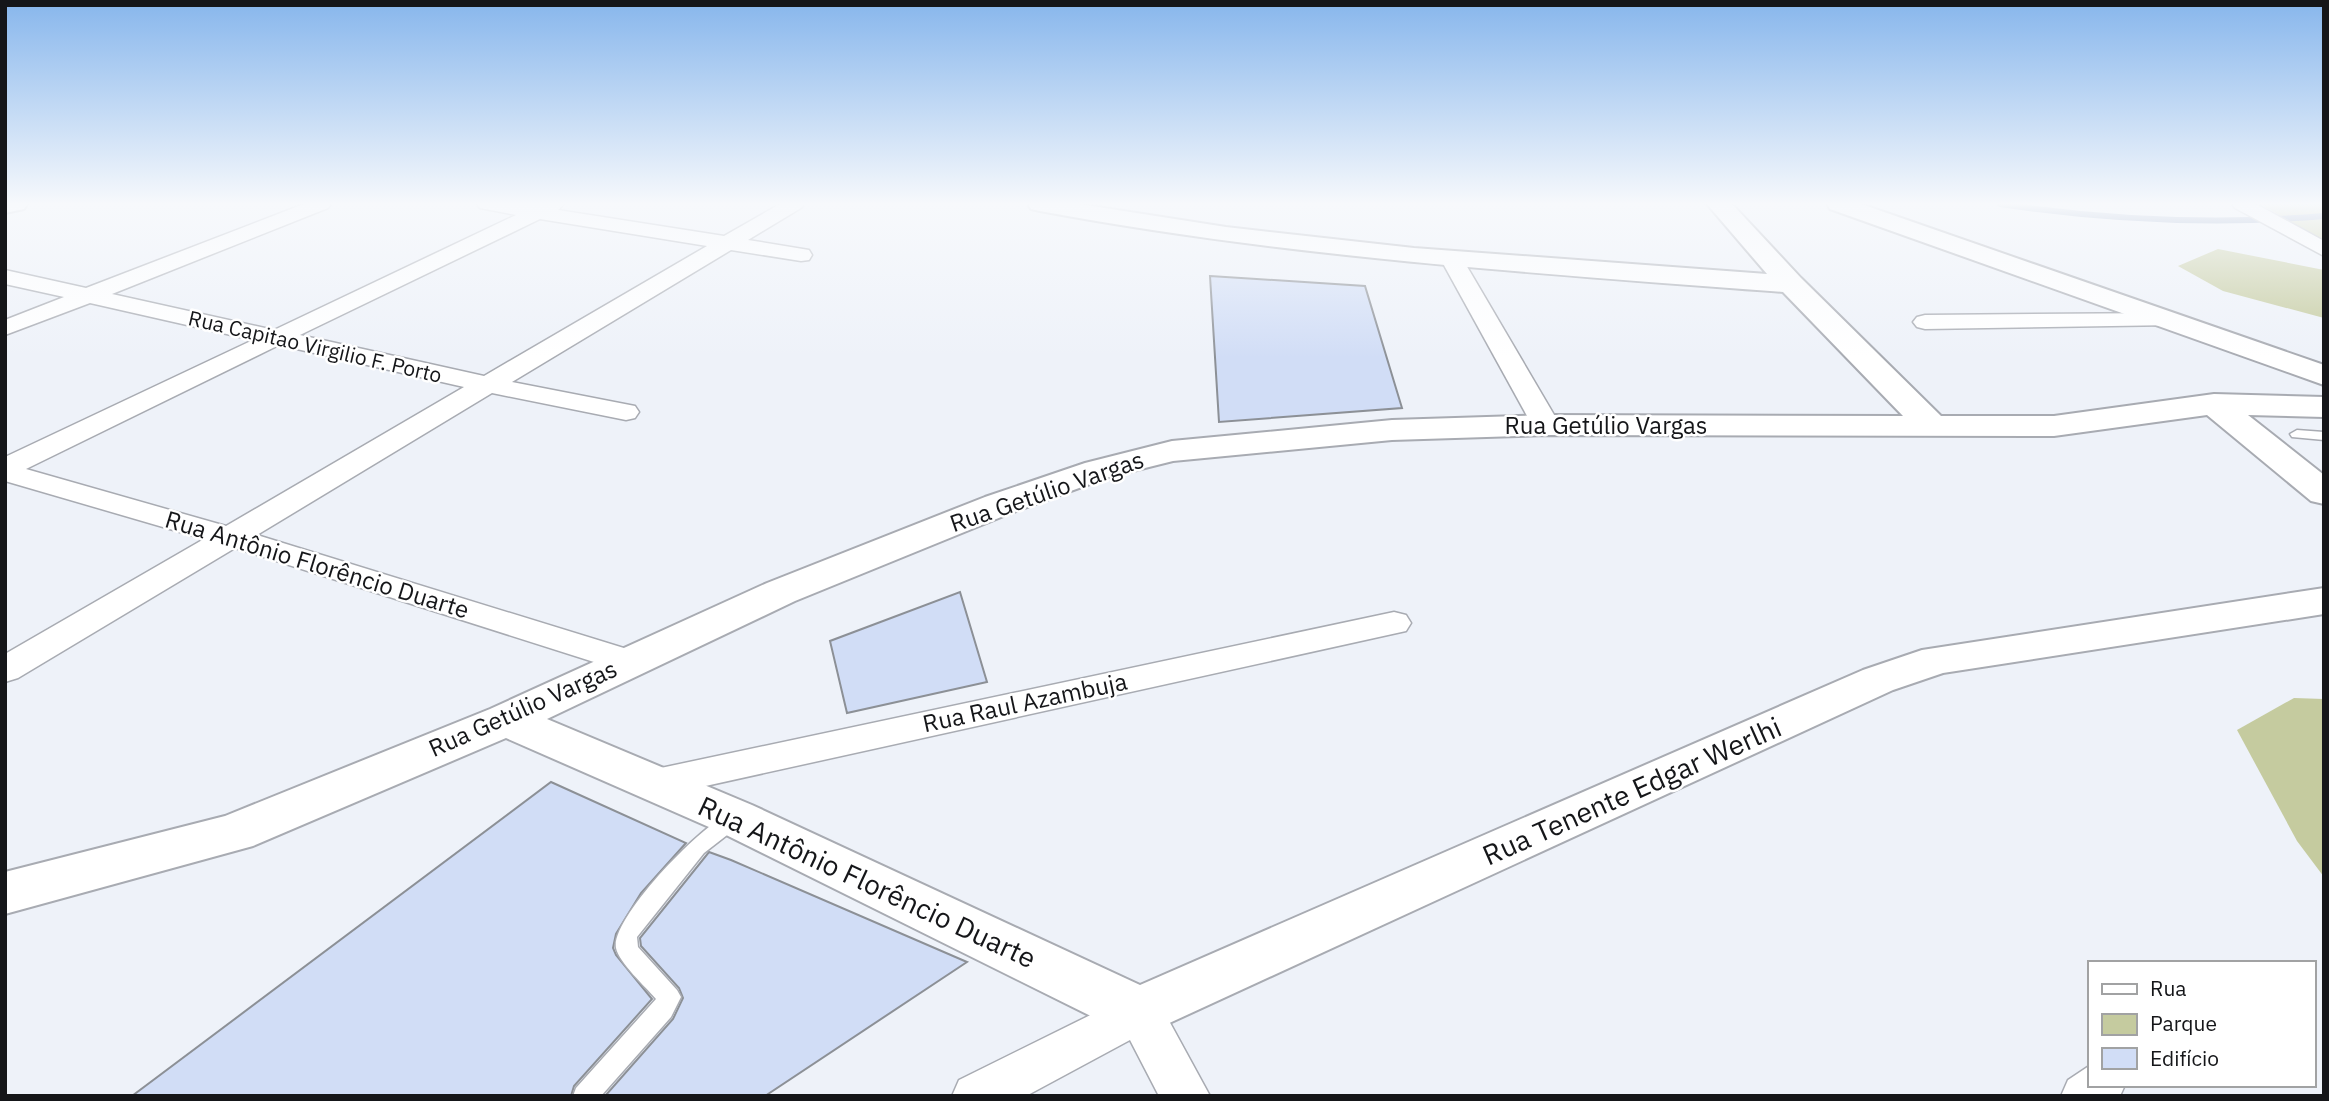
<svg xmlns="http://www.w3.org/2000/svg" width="2329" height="1101" viewBox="0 0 2329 1101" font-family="'IBM Plex Sans',sans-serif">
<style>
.green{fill:#c5cb9f}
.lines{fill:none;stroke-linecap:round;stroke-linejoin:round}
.stream{stroke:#7087b1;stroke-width:6}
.building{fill:#d1ddf6;stroke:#8c9096;stroke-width:2}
.service-casing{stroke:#a8abb2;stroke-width:3}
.minor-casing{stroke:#a8abb2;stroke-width:3}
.tertiary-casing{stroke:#a8abb2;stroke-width:4}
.service{fill:#fff;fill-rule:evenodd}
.minor{fill:#fff;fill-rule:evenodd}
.tertiary{fill:#fff;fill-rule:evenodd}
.labels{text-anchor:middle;stroke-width:5;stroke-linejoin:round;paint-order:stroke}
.far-street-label{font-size:21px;fill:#151619;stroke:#fff}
.street-label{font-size:24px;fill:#151619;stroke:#fff}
.near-street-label{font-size:28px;fill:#151619;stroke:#fff}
</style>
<rect width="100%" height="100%" fill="#eef2f9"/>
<!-- green -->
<g class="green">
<polygon points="2260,204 2324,204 2324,241"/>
<polygon points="2218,249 2324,270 2324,318 2223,291 2178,266"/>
<polygon points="2294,698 2324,699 2324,877 2297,841 2237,730"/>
</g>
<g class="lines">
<!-- stream -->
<path class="stream" d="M 2000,204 C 2108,220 2215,225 2324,216"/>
</g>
<!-- building -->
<g class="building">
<polygon points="1210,276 1365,286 1402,408 1219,422"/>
<polygon points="960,592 987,682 847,713 830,641"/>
<polygon points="551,782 686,843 641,893 616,934 613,948 616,955 652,999 574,1086 571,1096 132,1096"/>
<polygon points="709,852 731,860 967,962 765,1096 605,1096 673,1019 683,998 679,988 641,946 640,938"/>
</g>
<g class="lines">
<defs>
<g id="service">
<polygon points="2297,430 2324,432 2324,440 2292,437 2290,434"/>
<path d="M 733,812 L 740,815 L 743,820 L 740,825 L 704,853 L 637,937 L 638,947 L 677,990 L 681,997 L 671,1017 L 601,1096 L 573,1096 L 576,1088 L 656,999 C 646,987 619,963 616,948 C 610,919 704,821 733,812 Z"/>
</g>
<g id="minor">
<path d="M 304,204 L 331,204 L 328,208 L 112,294 L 274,330 L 516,215 L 480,208 L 477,204 L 564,204 L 558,210 L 724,236 L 780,204 L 804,204 L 801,208 L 748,240 L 809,250 L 812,255 L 809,260 L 801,261 L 731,250 L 512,382 L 635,406 L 639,412 L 635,418 L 626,420 L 492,393 L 257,535 L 640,653 L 646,661 L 640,669 L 628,673 L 616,669 L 235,548 L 18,678 L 5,682 L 5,654 L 204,539 L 5,481 L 5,457 L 253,340 L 90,303 L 5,335 L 5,320 L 64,297 L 5,284 L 5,270 L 86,288 ZM 540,219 L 707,246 L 484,376 L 300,335 ZM 279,345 L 464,387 L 226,526 L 26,469 Z"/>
<polygon points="2232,204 2256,204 2324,241 2324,256 2235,208"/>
<polygon points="1451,251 1459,253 1462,258 1560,425 1556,431 1546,433 1536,431 1532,425 1440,258 1443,253"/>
<polygon points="2167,313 2175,315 2179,320 2175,325 1925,329 1917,327 1913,322 1917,317 1925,315"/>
<polygon points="1394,612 1406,615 1411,623 1406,631 656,797 642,793 636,783 642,773 656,769"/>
<polygon points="1139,991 1156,997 1210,1096 1159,1096 1130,1040 1026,1096 952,1096 959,1080"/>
<polygon points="2089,1066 2089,1085 2125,1085 2120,1096 2061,1096 2068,1080"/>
</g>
<g id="tertiary">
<polygon points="5,204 27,204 24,209 5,213"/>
<path d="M 1028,204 L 1079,204 L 1226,227 L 1414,248 L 1767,274 L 1707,204 L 1732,204 L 1801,278 L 1941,416 L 2054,416 L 2214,394 L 2324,397 L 2324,417 L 2248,415 L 2324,475 L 2324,504 L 2311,501 L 2207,415 L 2054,436 L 1546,435 L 1392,440 L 1173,461 L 1109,477 L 1011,513 L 795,601 L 547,719 L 752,805 L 1140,985 L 1863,670 L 1922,650 L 2324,588 L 2324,614 L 1943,673 L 1893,690 L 1139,1037 L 1119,1030 L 718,831 L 506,738 L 253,846 L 5,914 L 5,872 L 225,816 L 490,709 L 767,583 L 985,497 L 1085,463 L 1172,441 L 1392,420 L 1546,415 L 1903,416 L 1783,292 C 1534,273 1286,257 1040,211 L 1031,209 Z"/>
<polygon points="1827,204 1861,204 2324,365 2324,385 1830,209"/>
</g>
</defs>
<!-- service casing -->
<use href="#service" class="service-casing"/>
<!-- minor casing -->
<use href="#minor" class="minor-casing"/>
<!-- tertiary casing -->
<use href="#tertiary" class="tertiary-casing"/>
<!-- service -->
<use href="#service" class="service"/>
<!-- minor -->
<use href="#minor" class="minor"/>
<!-- tertiary -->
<use href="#tertiary" class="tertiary"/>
</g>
<!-- sky -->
<linearGradient id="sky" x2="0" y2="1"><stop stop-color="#87b6ec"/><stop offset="0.57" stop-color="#f7f9fc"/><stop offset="1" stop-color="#f7f9fc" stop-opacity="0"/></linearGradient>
<rect width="2329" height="358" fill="url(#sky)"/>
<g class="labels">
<!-- far-street labels -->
<g class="far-street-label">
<text transform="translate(315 347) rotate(13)" y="7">Rua Capitao Virgilio F. Porto</text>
</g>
<!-- street labels -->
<g class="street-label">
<text x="1606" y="434">Rua Getúlio Vargas</text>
<text transform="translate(1047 492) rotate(-19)" y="8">Rua Getúlio Vargas</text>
<text transform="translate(317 565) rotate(17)" y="8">Rua Antônio Florêncio Duarte</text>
<text transform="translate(1025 703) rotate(-12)" y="8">Rua Raul Azambuja</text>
<text transform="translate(523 709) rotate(-24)" y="8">Rua Getúlio Vargas</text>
</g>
<!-- near-street labels -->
<g class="near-street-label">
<text transform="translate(1632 791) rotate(-24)" y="10">Rua Tenente Edgar Werlhi</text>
<text transform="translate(867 882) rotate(25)" y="10">Rua Antônio Florêncio Duarte</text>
</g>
</g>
<!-- border -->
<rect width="2329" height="1101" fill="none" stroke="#151619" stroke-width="14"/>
<!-- legend -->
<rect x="2088" y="961" width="228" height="126" fill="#ffffff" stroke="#a1a2a3" stroke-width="2"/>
<rect x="2102" y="984" width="35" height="10" fill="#ffffff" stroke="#a1a2a3" stroke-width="2"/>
<text x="2150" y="996" font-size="21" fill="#151619">Rua</text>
<rect x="2102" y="1014" width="35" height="21" fill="#c5cb9f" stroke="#a1a2a3" stroke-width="2"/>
<text x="2150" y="1031" font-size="21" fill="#151619">Parque</text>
<rect x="2102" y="1048" width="35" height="21" fill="#d1ddf6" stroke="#a1a2a3" stroke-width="2"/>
<text x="2150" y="1066" font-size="21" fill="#151619">Edifício</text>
</svg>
